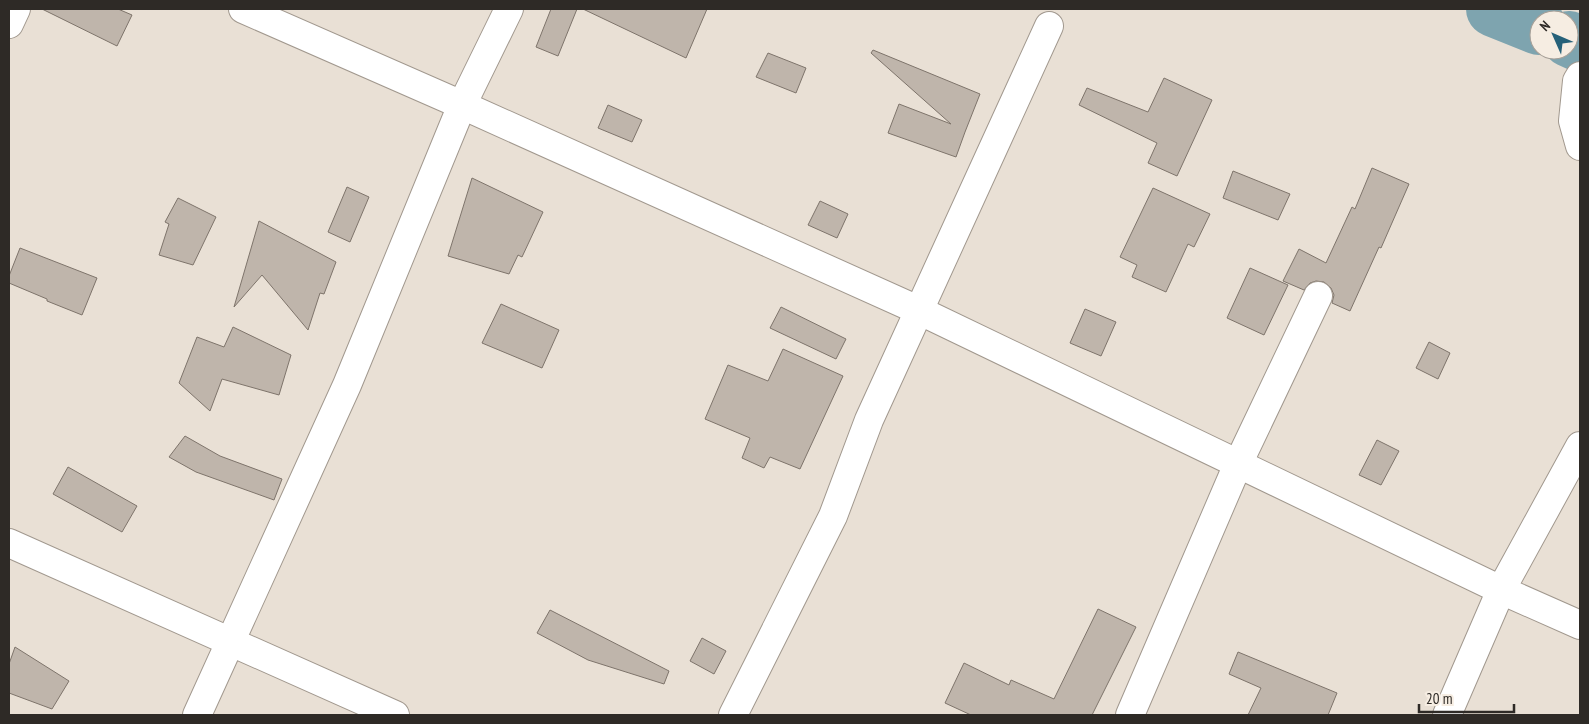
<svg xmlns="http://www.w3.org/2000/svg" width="1589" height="724" viewBox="0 0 1589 724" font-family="'PT Sans Narrow',sans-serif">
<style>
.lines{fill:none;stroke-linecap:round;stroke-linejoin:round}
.river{stroke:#7ea4af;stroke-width:56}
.building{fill:#bfb5ab;stroke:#7e746b}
.street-casing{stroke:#a1988e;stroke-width:30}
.street{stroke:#fff;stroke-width:28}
</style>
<rect width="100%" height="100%" fill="#e9e0d5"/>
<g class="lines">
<!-- river -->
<g class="river">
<polyline points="1494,9 1539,27"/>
<polyline points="1569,39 1580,44"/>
</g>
</g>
<!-- building -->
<g class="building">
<polygon points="42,9 118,9 132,15 117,46"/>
<polygon points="551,9 577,9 558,56 536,47"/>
<polygon points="583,9 707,9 686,58"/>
<polygon points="873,50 980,94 965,132 956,157 888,133 899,104 951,124 871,53"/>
<polygon points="768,53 806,68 796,93 756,77"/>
<polygon points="1164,78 1212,100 1177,176 1148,163 1157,143 1079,105 1087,88 1148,112"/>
<polygon points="608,105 642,120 632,142 598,128"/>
<polygon points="1372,168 1409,184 1381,248 1379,247 1350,311 1332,303 1334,295 1331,288 1324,282 1316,281 1310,283 1304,290 1283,281 1299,249 1326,263 1352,207 1355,209"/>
<polygon points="1233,171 1290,194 1278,220 1223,198"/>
<polygon points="472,178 543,212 522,257 518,255 509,274 448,256"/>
<polygon points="347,187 369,197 350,242 328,232"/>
<polygon points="1153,188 1210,214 1194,247 1188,244 1166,292 1132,277 1137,265 1120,257"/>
<polygon points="178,198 216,217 193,265 159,255 169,224 165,222"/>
<polygon points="820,201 848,214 837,238 808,225"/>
<polygon points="259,221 336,262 324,294 320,293 308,330 262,275 234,307"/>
<polygon points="20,248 97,278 82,315 47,301 47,299 9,283 9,276"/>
<polygon points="1250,268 1288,285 1264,335 1227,318"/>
<polygon points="501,304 559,330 542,368 482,343"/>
<polygon points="781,307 846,339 836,359 770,328"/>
<polygon points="1085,309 1116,322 1101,356 1070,343"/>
<polygon points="233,327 291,355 279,395 222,379 210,411 179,383 197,337 224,347"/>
<polygon points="1429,342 1450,353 1438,379 1416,368"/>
<polygon points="783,349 843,376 800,469 770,457 764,468 742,458 750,438 705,419 728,365 768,381"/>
<polygon points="185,436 220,456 282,479 274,500 196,472 169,457"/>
<polygon points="1377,440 1399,451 1381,485 1359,475"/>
<polygon points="68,467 137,506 122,532 53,494"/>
<polygon points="1098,609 1136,627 1092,715 971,715 945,703 964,663 1009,685 1011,680 1054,699"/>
<polygon points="550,610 669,671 664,684 588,660 537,633"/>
<polygon points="702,638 726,651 714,674 690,661"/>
<polygon points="15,647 69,681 52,709 9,693 9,664"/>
<polygon points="1238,652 1337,693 1328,715 1248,715 1261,688 1229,674"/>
</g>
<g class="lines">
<defs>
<g id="street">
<polyline points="243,9 462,105 918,310 1501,590 1580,625"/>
<polyline points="9,24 16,9"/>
<polyline points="1580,76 1577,81 1573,121 1580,146"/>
<polyline points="9,543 395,715"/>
<polyline points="197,715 347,385 462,105 509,9"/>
<polyline points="733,715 833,516 869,420 1049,26"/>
<polyline points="1130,715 1238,464 1318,296"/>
<polyline points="1447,715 1501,590 1580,446"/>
</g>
</defs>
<!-- street casing -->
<use href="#street" class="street-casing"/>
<!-- street -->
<use href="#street" class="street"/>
</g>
<!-- border -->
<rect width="1589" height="724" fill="none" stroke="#2e2a26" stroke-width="20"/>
<!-- north arrow -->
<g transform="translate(1554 35) rotate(315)"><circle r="24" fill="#f6ede2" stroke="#a69f97"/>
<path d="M0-4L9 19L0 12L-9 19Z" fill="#266179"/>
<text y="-8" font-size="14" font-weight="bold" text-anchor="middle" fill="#2e2a26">N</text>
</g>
<!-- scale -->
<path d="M1419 704v8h95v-8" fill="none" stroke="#2e2a26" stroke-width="2.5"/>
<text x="1426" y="704" font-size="15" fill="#2e2a26" stroke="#f6ede2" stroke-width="4" paint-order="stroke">20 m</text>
</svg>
